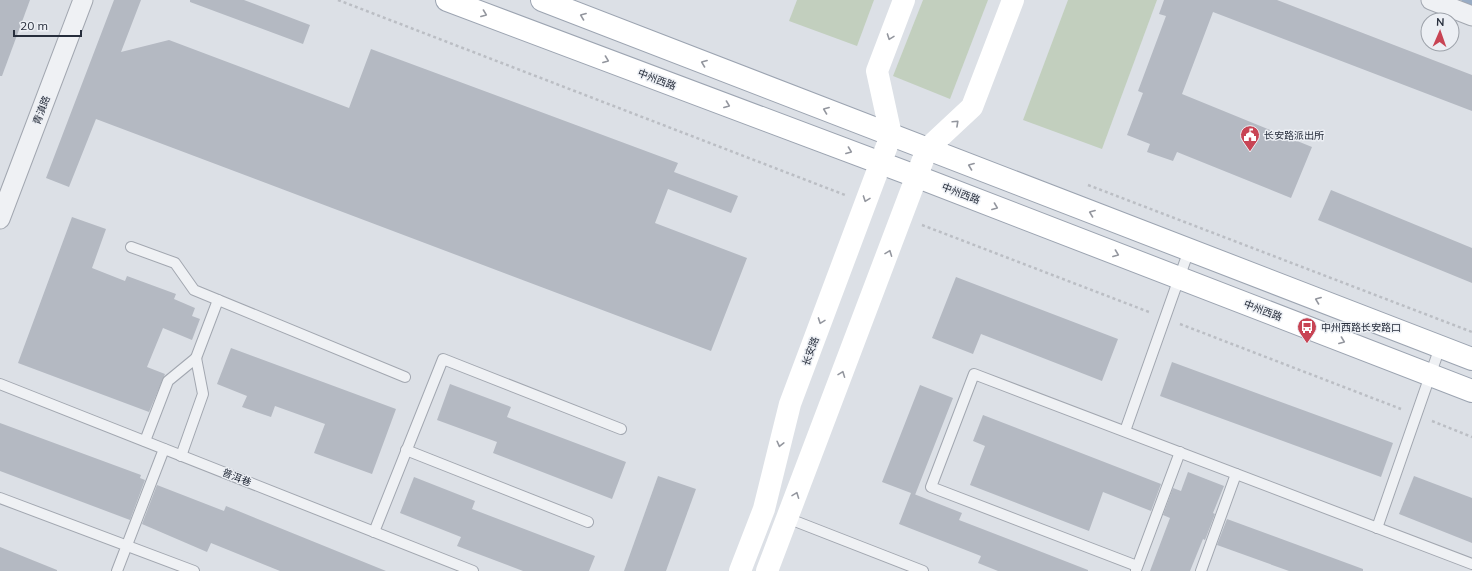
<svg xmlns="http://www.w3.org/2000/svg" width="1472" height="571" viewBox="0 0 1472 571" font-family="Mulish,'Noto Sans SC',sans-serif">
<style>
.green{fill:#c2cfbe}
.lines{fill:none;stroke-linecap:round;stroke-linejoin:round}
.stream{stroke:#98acc5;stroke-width:7}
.building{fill:#b4b9c2}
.service-casing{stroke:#a2a7b0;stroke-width:12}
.minor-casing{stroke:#a2a7b0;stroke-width:21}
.primary-casing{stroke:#9ca4b1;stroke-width:24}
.path{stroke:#bbbec4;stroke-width:2.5;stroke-dasharray:3 3;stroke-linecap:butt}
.service{stroke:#eff1f4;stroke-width:10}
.minor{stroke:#eff1f4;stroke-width:19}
.secondary{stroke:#fff;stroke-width:22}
.primary{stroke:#fff;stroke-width:22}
.oneway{stroke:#93969e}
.labels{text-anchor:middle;stroke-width:3;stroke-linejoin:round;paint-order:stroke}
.street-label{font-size:10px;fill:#272e3c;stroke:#eceff4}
.poi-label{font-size:10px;fill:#272e3c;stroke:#eceff4;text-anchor:start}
</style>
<rect width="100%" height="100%" fill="#dce0e6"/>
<!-- green -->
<g class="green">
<polygon points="797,0 874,0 857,46 789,21"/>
<polygon points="923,0 988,0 950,99 893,76"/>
<polygon points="1068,0 1157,0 1102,149 1023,120"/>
</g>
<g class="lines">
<!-- stream -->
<polyline class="stream" points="1465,0 1472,3"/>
</g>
<!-- building -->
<g class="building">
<polygon points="0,0 30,0 2,76 0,76"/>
<polygon points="114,0 141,0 121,52 169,40 349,108 371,49 678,163 674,172 738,196 731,213 668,189 655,223 747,258 711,351 96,119 69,187 46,178"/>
<polygon points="190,0 244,0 310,25 303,44 190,2"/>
<polygon points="1164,0 1277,0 1472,75 1472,111 1213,12 1182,94 1312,147 1291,198 1177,152 1173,161 1147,152 1150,144 1127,135 1143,93 1138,91 1166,16 1159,14"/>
<polygon points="1331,190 1472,248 1472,283 1318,220"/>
<polygon points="72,217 106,229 92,268 125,281 127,276 176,294 174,299 195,308 192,316 200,319 192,340 163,328 147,367 165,374 149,412 18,363"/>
<polygon points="956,277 1118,339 1102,381 981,334 973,354 932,338"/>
<polygon points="231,348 396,409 372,474 314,453 325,424 275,406 271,417 242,407 247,396 217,384"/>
<polygon points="1172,362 1393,443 1381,477 1160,396"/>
<polygon points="450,384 511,407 507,417 626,462 612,499 493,453 497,442 437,420"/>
<polygon points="920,385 953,398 915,495 914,494 962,513 959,520 1088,570 1088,571 998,571 978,563 981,556 899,524 911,493 882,482"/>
<polygon points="983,415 1161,484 1151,511 1103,492 1089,531 970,485 985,446 973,441"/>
<polygon points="0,423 141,475 140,478 145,480 130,520 0,471"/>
<polygon points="1188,472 1224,486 1213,513 1215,514 1205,540 1203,539 1190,571 1150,571 1170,518 1163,515 1173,488 1181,491"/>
<polygon points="658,476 696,489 666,571 624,571"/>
<polygon points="1414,476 1472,498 1472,543 1399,514"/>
<polygon points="414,477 475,501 472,509 595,556 589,571 523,571 457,546 461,537 400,513"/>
<polygon points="157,485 224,511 226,506 386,571 280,571 211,543 207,552 142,524"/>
<polygon points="1227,519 1363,569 1363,571 1289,571 1217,545"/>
<polygon points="0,547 57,570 57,571 0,571"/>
</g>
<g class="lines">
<defs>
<g id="service">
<polyline points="131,247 175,263 194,290 405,377"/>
<polyline points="196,358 218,300"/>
<polyline points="0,384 473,571"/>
<polyline points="1125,431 1189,250"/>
<polyline points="145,441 168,381 196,358 203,394 181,456"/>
<polyline points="406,450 588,522"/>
<polyline points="0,498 194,571"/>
<polyline points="787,518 923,571"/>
<polyline points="1377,528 1440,347"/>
<polyline points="374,532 443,359 621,429"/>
<polyline points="1137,566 931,487 974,374 1472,564"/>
<polyline points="1136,570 1180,452"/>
<polyline points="117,571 164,449"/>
<polyline points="1201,571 1236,474"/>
</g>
<g id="minor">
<polyline points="1431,0 1472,16"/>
<polyline points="0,219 83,0"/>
</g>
<g id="primary">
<polyline points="447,0 918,177 1472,391"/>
<polyline points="542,0 1472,359"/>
</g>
</defs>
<!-- service casing -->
<use href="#service" class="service-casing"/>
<!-- minor casing -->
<use href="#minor" class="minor-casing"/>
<!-- primary casing -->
<use href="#primary" class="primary-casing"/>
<!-- path -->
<g class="path">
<polyline points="338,0 845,195"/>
<polyline points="1088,185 1472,332"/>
<polyline points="922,225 1149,312"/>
<polyline points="1180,324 1401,409"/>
<polyline points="1432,421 1472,437"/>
</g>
<!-- service -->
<use href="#service" class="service"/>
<!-- minor -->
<use href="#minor" class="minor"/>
<!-- secondary -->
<g class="secondary">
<polyline points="740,571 764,509 790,404 891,135 877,71 904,0"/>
<polyline points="767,571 927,149 972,107 1013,0"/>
</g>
<!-- primary -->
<use href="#primary" class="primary"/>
</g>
<!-- one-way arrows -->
<defs><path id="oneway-chevron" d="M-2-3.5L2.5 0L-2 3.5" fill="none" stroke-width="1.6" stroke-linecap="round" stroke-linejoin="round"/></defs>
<g class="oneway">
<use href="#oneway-chevron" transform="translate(484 14) rotate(21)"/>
<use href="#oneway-chevron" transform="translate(583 16) rotate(-159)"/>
<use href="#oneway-chevron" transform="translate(890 37) rotate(110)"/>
<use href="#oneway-chevron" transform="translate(606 60) rotate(21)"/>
<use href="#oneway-chevron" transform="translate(704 63) rotate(-159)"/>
<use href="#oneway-chevron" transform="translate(727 105) rotate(21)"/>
<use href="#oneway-chevron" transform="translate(826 110) rotate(-159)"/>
<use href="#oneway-chevron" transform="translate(956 123) rotate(-43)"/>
<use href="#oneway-chevron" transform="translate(849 151) rotate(21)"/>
<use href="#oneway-chevron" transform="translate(971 166) rotate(-159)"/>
<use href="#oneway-chevron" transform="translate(866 199) rotate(110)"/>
<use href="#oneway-chevron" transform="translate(995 207) rotate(21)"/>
<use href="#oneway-chevron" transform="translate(1092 213) rotate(-159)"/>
<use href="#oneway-chevron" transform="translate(889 253) rotate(-69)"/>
<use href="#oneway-chevron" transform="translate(1116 254) rotate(21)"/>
<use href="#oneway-chevron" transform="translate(1318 300) rotate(-159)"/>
<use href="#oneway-chevron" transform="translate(821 321) rotate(110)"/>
<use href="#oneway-chevron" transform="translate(1342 341) rotate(21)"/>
<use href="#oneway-chevron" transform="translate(842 374) rotate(-69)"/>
<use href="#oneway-chevron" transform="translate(780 444) rotate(104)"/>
<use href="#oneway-chevron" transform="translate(796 495) rotate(-69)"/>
</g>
<!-- icons -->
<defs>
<symbol id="civic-pin" viewBox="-11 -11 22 30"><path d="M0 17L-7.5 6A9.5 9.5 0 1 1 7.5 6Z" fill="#c84454" stroke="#eceff4"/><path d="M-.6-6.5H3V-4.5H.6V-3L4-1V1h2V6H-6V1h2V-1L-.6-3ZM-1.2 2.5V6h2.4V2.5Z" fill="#fff"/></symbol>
<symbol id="bus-pin" viewBox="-11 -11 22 30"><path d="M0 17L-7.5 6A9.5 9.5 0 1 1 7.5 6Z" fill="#c84454" stroke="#eceff4"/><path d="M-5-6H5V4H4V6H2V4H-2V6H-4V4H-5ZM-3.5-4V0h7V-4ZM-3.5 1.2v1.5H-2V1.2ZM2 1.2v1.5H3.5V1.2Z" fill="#fff"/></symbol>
</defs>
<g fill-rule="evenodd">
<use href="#civic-pin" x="1239" y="124" width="22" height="30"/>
<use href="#bus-pin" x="1296" y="316" width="22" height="30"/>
</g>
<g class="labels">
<!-- street labels -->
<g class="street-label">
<text transform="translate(657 79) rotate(21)" y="4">中州西路</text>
<text transform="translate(41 110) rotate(-69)" y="4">青滇路</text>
<text transform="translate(961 193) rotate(21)" y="4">中州西路</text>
<text transform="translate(1263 310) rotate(21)" y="4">中州西路</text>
<text transform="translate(810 351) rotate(-70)" y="4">长安路</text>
<text transform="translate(237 477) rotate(22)" y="4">普洱巷</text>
</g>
<!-- poi labels -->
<g class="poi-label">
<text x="1264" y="139">长安路派出所</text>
<text x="1321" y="331">中州西路长安路口</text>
</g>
</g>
<!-- north arrow -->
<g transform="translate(1440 32) rotate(2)"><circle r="19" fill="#eceff4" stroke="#9da2aa"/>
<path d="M0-3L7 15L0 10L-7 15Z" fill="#c84454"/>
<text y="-6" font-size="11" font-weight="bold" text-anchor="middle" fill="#272e3c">N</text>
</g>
<!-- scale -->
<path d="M14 30v6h67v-6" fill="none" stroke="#272e3c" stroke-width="2"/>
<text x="20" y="30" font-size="12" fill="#272e3c" stroke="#eceff4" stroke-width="3" paint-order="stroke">20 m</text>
</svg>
